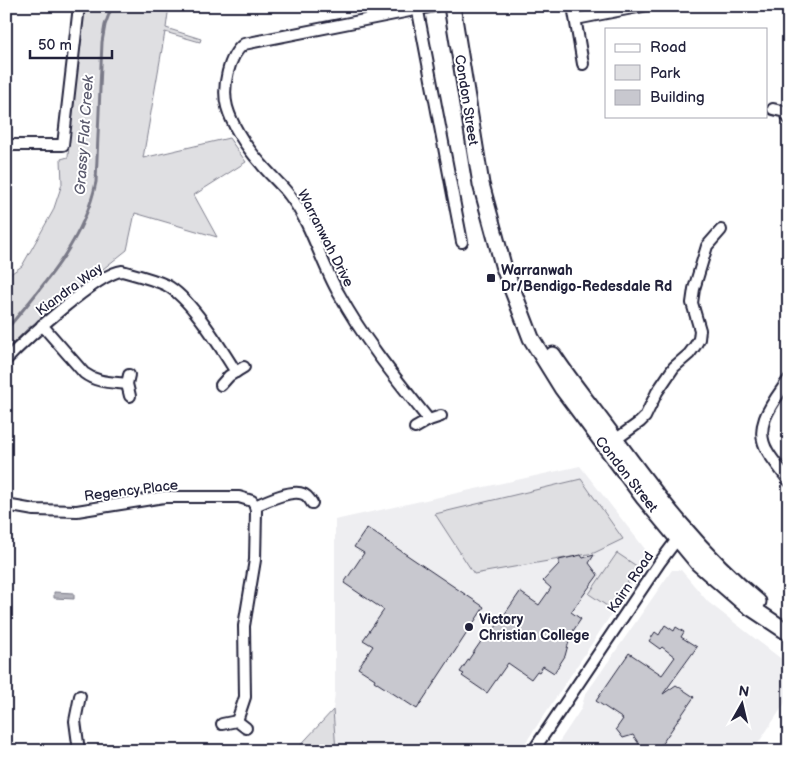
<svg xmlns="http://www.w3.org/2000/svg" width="795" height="757" viewBox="0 0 795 757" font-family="'Balsamiq Sans',sans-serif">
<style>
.built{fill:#eeeef1}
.green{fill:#dfdfe2;stroke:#80808e}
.water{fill:#b4b4bc;stroke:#7a7a88}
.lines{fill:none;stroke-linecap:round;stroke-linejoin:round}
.stream{stroke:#7a7a88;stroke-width:3}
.building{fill:#c8c8cf;stroke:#22223b}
.minor-casing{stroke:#22223b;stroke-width:14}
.secondary-casing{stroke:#22223b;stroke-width:19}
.minor{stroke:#fff;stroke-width:10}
.secondary{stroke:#fff;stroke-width:15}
.poi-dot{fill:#22223b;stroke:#fff;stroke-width:2}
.labels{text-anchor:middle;stroke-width:4;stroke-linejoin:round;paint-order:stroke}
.street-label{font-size:14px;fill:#22223b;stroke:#fff}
.poi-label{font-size:14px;font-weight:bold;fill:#22223b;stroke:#fff;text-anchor:start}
.water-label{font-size:15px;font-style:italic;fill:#5c5c6f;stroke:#fff}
</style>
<rect width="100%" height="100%" fill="#fff"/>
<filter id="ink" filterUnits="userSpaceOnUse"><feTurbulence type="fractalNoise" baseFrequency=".02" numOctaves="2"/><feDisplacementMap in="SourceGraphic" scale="10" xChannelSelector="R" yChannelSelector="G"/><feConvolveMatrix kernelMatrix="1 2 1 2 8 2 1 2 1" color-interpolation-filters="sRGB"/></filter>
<g filter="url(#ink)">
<!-- built -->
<g class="built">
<polygon points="580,466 645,549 647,561 520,751 336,751 333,710 335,692 335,520"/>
<polygon points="672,570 681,570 708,602 789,665 789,697 753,751 553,751 581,709 585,695"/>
</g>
<!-- green -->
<g class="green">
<polygon points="85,6 169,6 166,28 201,39 200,42 165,32 143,158 229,138 246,162 194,195 217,237 135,213 127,250 27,329 6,350 6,277 22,266 53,211 62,184 61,159 68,157 74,79"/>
<polygon points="581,479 623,539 594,553 474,574 435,514"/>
<polygon points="617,553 638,567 610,608 589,594"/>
<polygon points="333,710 336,751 295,751"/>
</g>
<!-- water -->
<polygon class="water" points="54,592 74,593 74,599 54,598"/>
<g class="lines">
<!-- stream -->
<path class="stream" d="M 6,330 C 43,286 84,241 96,182 L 102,42 L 105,25 L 112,6"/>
</g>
<!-- building -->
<g class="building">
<polygon points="367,528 484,607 417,709 374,681 375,679 358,668 373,646 363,640 384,610 344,583 364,553 354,547"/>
<polygon points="581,555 583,558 594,555 589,563 598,575 571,612 581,619 571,634 565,656 554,673 543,666 539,672 537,671 531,679 508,663 487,693 462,676 464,674 460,672 482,640 486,641 520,592 539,605 551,588 543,581 559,564 559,560"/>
<polygon points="665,625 674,631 676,627 684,632 681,637 697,647 663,694 676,685 694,697 661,745 643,750 633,735 623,738 616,729 623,719 596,701 629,653 662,675 675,657 662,647 660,649 649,641 655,632 659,635"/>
</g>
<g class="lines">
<defs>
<g id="minor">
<polyline points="417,6 462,242"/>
<path d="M 435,6 L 244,44 C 228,56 222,88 227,107 C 233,128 248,149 262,165 C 271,176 282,185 290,196 C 312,225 321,263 339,294 C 364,340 397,380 429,420 L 441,416"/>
<polyline points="573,6 583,64"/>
<polyline points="576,19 643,6"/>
<polyline points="773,109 785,112 789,119"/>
<polyline points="6,145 63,145 79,6"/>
<path d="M 42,325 L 84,373 C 97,383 112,382 127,384"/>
<path d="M 6,360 C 25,340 98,273 122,271 C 136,275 153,279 166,285 C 191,298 220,347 236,372"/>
<polyline points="129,375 127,384 130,396"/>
<path d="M 789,379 C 775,400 751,426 768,452 C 774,462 782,471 789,481"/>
<polyline points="221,385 229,376 244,367"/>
<polyline points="415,428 429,420"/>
<polyline points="615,440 640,422 645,417 657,392 674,367 689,354 695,346 699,339 700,330 692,303 694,289 707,246 721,230"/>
<polyline points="6,505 34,510 77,511 164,497 239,497 252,501 255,506 256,511 255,560 244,626 245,697 237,721"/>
<path d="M 255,506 C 266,501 292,489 303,494 C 307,495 310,500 312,503"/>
<polyline points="222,724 237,721 246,728"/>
<polyline points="79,751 75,721 80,696"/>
<polyline points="533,751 660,562 681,534"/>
</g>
<g id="secondary">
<polyline points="452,6 481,184 503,265 531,338 562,388 644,498 698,563 744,603 789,633"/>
<path d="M 553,355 C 572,384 594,410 614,438 C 657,497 701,555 758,602"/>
</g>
</defs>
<!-- minor casing -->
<use href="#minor" class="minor-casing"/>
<!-- secondary casing -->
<use href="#secondary" class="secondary-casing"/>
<!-- minor -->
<use href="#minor" class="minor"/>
<!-- secondary -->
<use href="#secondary" class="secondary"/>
</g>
</g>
<!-- markers -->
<g class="poi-dot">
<rect x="486" y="273" width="10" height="10" rx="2.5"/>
<circle cx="469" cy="627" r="5"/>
</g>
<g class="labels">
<!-- street labels -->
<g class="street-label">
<text transform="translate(467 100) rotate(81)" y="5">Condon Street</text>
<text transform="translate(326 238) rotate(63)" y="5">Warranwah Drive</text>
<text transform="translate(69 289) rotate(-36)" y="5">Kiandra Way</text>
<text transform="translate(627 474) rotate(52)" y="5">Condon Street</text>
<text transform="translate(131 490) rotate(-7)" y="5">Regency Place</text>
<text transform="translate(630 582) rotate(-56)" y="5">Kairn Road</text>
</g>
<!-- poi labels -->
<g class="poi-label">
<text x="501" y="275">Warranwah<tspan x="501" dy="16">Dr/Bendigo-Redesdale Rd</tspan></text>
<text x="479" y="624">Victory<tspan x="479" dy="16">Christian College</tspan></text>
</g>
<!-- water labels -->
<g class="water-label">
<text transform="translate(84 135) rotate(-86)" y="5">Grassy Flat Creek</text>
</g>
</g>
<!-- margin -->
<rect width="795" height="757" fill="none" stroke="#fff" stroke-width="25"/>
<rect x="12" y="12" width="770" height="732" fill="none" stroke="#22223b" stroke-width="2" filter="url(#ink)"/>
<!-- legend -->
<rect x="605" y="28" width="162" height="90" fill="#ffffff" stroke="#a7a7b1"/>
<rect x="615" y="44" width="25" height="8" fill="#ffffff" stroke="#a7a7b1"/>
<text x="650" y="52" font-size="15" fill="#22223b">Road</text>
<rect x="615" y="65" width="25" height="15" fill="#dfdfe2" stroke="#a7a7b1"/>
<text x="650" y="78" font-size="15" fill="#22223b">Park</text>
<rect x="615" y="90" width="25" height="15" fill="#c8c8cf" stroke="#a7a7b1"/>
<text x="650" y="102" font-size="15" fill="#22223b">Building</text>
<!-- north arrow -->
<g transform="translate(742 704) rotate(8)" stroke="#ffffff" stroke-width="4" paint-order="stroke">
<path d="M0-4L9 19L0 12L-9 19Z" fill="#22223b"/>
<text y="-8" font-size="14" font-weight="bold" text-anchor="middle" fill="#22223b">N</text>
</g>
<!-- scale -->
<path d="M30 50v8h82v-8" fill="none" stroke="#22223b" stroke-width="2.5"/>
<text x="38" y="50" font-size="15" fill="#22223b" stroke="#ffffff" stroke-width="4" paint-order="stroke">50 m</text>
</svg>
